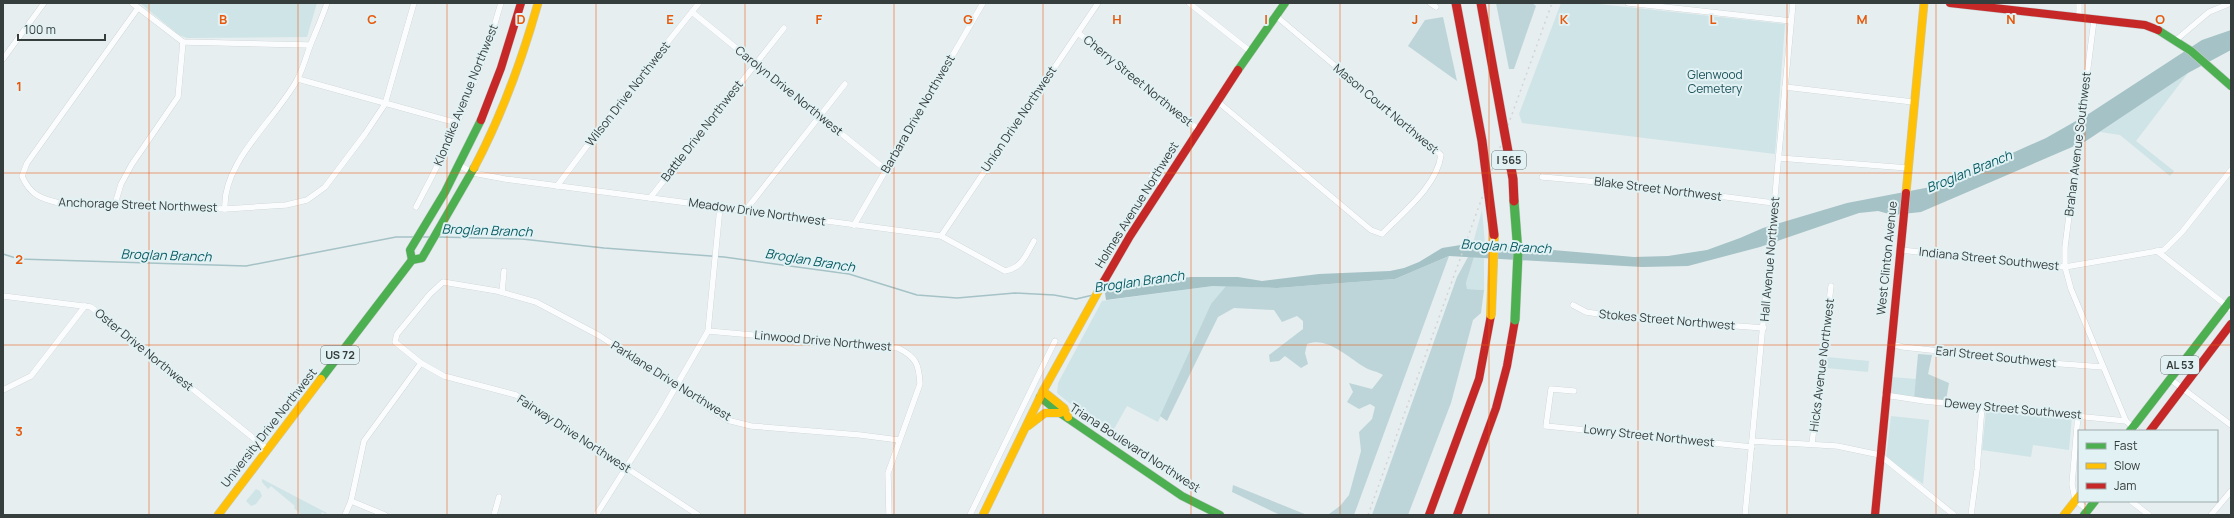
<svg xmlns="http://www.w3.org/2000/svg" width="2234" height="518" viewBox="0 0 2234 518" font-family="Manrope,sans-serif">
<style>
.green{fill:#cfe4e7}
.forest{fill:#bdd5d9}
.water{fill:#a5c2c6}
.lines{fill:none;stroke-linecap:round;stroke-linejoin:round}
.stream{stroke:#a5c2c6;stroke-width:1.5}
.street-casing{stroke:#c5cbcc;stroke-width:6}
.fast-casing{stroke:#c5cbcc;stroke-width:9}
.slow-casing{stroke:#c5cbcc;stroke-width:9}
.jam-casing{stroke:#c5cbcc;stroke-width:9}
.street{stroke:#fbfcfd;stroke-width:5.5}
.fast{stroke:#4caf50;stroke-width:8}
.slow{stroke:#ffc107;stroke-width:8}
.jam{stroke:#c62828;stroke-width:8}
.rail{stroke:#d2d4d5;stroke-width:1.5;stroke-dasharray:2 4;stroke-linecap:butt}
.fast-bridge-casing{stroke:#c5cbcc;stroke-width:10;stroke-linecap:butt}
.slow-bridge-casing{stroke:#c5cbcc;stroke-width:10;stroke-linecap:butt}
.jam-bridge-casing{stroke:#c5cbcc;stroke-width:10;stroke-linecap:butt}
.fast-bridge{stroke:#4caf50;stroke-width:9}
.slow-bridge{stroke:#ffc107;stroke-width:9}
.jam-bridge{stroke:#c62828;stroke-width:9}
.grid{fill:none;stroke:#e8590c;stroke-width:1;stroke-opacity:0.55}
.labels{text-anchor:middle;stroke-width:4;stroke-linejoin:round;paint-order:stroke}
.shield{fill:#e2f2f4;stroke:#6a7374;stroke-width:1}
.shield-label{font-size:11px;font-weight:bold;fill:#363d3d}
.park-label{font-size:12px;fill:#1b5158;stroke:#e2f2f4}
.street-label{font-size:12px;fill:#363d3d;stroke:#e2f2f4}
.water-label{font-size:13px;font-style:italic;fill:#075a62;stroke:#e2f2f4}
.grid-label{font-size:13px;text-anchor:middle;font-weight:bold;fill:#e8590c;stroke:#e2f2f4;stroke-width:4;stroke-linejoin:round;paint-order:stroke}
</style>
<rect width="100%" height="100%" fill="#e6eef0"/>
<!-- green -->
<g class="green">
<polygon points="140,3 317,3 307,37 187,38 179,35"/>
<polygon points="1561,3 1589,3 1785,24 1775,154 1522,123 1519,114"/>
<polygon points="2188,73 2136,141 2174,171 2170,176 2120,135 2100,132"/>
<polygon points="1482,210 1485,244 1473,243"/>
<polygon points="1474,257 1484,258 1484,290 1467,289 1466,283"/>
<polygon points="1213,286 1226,286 1211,305 1158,422 1127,406 1110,436 1057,393 1058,383 1102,301"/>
<polygon points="1827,357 1869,361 1868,372 1826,368"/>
<polygon points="1892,377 1916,379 1914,398 1891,396"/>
<polygon points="1986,411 2072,416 2069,450 2033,445 2031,457 1982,450"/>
<polygon points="1891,416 1929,420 1923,484 1886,458"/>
<polygon points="262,479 327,513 326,514 322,512 320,515 301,515 294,508 295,506 271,486 268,489 262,482"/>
<polygon points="256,489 260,491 262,496 256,504 251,506 246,501"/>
</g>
<!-- forest -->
<g class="forest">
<polygon points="1496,3 1532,3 1536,6 1514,69 1509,69"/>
<polygon points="1443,17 1457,81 1408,46 1425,20"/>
<path d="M 1449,256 L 1354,515 L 1322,515 L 1329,514 L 1340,506 L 1349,495 L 1361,451 L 1359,432 L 1372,419 L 1375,407 L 1370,404 L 1359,409 L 1347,402 L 1353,392 L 1349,383 L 1372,389 L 1383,375 C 1377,371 1371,371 1366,368 C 1348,358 1328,336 1307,344 L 1305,353 L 1308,364 L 1301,368 L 1285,356 L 1279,361 L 1270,362 L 1269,355 L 1303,329 L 1303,321 L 1297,316 L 1282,322 L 1274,310 L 1234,308 L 1218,317 L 1167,421 L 1160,416 L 1211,304 L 1226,286 L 1277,288 L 1395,279 Z"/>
<polygon points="1468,257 1474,257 1466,283 1467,289 1484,290 1481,313 1473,320 1451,403 1408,515 1372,515 1457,277"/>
<polygon points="1918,354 1932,355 1928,374 1949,383 1946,400 1914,398"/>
<polygon points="1233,485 1307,515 1280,515 1232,492"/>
</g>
<!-- water -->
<polygon class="water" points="2231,30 2231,50 2188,73 2086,141 1921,212 1893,215 1878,211 1859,213 1760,247 1688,266 1642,267 1449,256 1395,279 1277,288 1213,286 1106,300 1105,293 1113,286 1191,277 1238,277 1262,281 1319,274 1390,271 1404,268 1419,262 1442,248 1473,243 1634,257 1668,256 1707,250 1740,238 1763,228 1847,203 1941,185 2046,138 2090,113 2202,40"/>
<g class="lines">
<!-- stream -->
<g class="stream">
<polyline points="423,237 431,237"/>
<polyline points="439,237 522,239 604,248 724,257 849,274 917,295 957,298 1015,293 1054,295 1076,299 1093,295"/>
<polyline points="3,254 19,259 246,266 396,237 413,237"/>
</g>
<defs>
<g id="street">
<polyline points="132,3 183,42 310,45"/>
<polyline points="1189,3 1251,52"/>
<polyline points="1430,3 1436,7"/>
<polyline points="1628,3 1791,21"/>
<path d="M 138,8 L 27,163 L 22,176 C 31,197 43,199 63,204 L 225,209 L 286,205 L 307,200 L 325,187 L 365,134 L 385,104 L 414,3"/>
<polyline points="692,12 886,170"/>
<polyline points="2079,18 2079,3"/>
<polyline points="2094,20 2065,247 2065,267 2071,289 2126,421"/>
<polyline points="1078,33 1198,129"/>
<polyline points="2176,40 2209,12 2231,3"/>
<polyline points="3,59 44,3"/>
<polyline points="298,79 457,123"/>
<polyline points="1785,87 1913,102"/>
<path d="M 1217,101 L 1371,230 L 1382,234 C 1403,212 1437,186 1441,155 L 1276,16"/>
<polyline points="1779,158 1908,168"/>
<path d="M 459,165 L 473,173 L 505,179 L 941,236 L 1005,271 C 1022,268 1026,255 1034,241"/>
<polyline points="1151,177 1162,184"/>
<polyline points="1542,177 1632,185 1774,203"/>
<polyline points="557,186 619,103 699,3"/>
<polyline points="650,198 784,28"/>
<polyline points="115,204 121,184 132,164 178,97 183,42"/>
<path d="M 416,207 C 451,142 481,74 501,3"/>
<path d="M 225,209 C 222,162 275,120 297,80 C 303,69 306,57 310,46 C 316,31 322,18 327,3"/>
<polyline points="745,211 845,84"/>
<polyline points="854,225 983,3"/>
<polyline points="941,236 1098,3"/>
<polyline points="1900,250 2065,267 2164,250 2182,232 2231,170"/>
<polyline points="2157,251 2231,309"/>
<polyline points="502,292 504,271"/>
<polyline points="3,296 91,307 267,449"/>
<polyline points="1573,305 1586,312 1618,317 1764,328"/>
<path d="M 708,331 L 898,348 C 916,357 919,364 920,384 L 888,473 L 889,515"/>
<polyline points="1891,344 1903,347 2049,363 2103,367"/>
<polyline points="2170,379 2231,425"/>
<polyline points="3,390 31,376 85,306"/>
<polyline points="1574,391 1551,389 1546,426 1752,447"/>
<polyline points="1885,395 1924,401 2126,421 2137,431"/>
<polyline points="2078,415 2072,484 2075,500 2088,510"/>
<polyline points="1752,441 1837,446 1880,455 1954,515"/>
<polyline points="1812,444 1831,286"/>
<polyline points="351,501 385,515"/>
<polyline points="2131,501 2149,515"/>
<polyline points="345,515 351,501 364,441 421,363"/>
<polyline points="494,515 499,497"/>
<polyline points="596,515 660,414 708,331 720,207"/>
<polyline points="698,515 516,395 444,376 421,363 395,342 397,334 430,294 443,282 497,291 536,302 600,336 727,420 751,426 860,435 899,440"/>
<polyline points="970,515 1055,341"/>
<polyline points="1745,515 1793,3"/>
<polyline points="1971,515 1977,470 1982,406"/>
<polyline points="2211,515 2231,491"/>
</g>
<g id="fast">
<polyline points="2158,30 2191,51 2231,86"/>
<polyline points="1238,70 1285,3"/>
<polyline points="412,260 410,250 445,192 481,120"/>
<polyline points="321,379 412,260 422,258 474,168"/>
<polyline points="1040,397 1060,413 1182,496 1220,515"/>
<polyline points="2130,431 2231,300"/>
<polyline points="2084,515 2095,501"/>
</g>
<g id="slow">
<path d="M 474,168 C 502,115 522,60 538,3"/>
<polyline points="1906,193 1924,3"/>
<polyline points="1043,391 1064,408 1068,417"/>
<polyline points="1028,426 1045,413 1060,413"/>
<polyline points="218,515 321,379"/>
<polyline points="983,515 1043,391 1104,281"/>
<polyline points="2064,515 2079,496"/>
</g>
<g id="jam">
<polyline points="1950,3 2145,25 2158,30"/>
<polyline points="481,120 501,68 521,3"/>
<polyline points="1104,281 1130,236 1238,70"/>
<polyline points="2150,431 2231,324"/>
<polyline points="1429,515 1479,379 1491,315"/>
<polyline points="1457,515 1496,408 1507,366 1515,320"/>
<polyline points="1875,515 1906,193"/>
</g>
</defs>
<!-- street casing -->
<use href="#street" class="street-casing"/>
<!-- fast casing -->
<use href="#fast" class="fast-casing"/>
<!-- slow casing -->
<use href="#slow" class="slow-casing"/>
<!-- jam casing -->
<use href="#jam" class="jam-casing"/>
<!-- street -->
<use href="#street" class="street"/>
<!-- fast -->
<use href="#fast" class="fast"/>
<!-- slow -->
<use href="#slow" class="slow"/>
<!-- jam -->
<use href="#jam" class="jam"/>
<!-- rail -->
<polyline class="rail" points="1368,515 1552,3"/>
<defs>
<polyline id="fast-bridge" points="1514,201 1518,253 1515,320"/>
<polyline id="slow-bridge" points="1491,315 1494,235"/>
<g id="jam-bridge">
<polyline points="1456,3 1482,141 1494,235"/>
<polyline points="1481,3 1513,179 1514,201"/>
</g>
</defs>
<!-- fast-bridge casing -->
<use href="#fast-bridge" class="fast-bridge-casing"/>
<!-- slow-bridge casing -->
<use href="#slow-bridge" class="slow-bridge-casing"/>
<!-- jam-bridge casing -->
<use href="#jam-bridge" class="jam-bridge-casing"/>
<!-- fast-bridge -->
<use href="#fast-bridge" class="fast-bridge"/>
<!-- slow-bridge -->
<use href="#slow-bridge" class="slow-bridge"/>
<!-- jam-bridge -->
<use href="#jam-bridge" class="jam-bridge"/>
</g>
<!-- grid -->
<path class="grid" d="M 149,3 L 149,515M 298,3 L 298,515M 447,3 L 447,515M 596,3 L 596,515M 745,3 L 745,515M 894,3 L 894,515M 1043,3 L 1043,515M 1191,3 L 1191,515M 1340,3 L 1340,515M 1489,3 L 1489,515M 1638,3 L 1638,515M 1787,3 L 1787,515M 1936,3 L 1936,515M 2085,3 L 2085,431M 3,173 L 2231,173M 3,345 L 2231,345M 2085,501 L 2085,515"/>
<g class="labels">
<!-- shield labels -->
<g class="shield">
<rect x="1492" y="151" width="34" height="18" rx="3"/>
<rect x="321" y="346" width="38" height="18" rx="3"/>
<rect x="2161" y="356" width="38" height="18" rx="3"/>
</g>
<g class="shield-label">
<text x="1509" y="164">I 565</text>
<text x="340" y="359">US 72</text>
<text x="2180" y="369">AL 53</text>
</g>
<!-- park labels -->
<g class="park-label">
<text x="1715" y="79">Glenwood<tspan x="1715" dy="14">Cemetery</tspan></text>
</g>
<!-- street labels -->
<g class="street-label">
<text transform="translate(1138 81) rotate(39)" y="4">Cherry Street Northwest</text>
<text transform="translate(789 91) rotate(39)" y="4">Carolyn Drive Northwest</text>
<text transform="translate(628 94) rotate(-52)" y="4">Wilson Drive Northwest</text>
<text transform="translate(466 95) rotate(-68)" y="4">Klondike Avenue Northwest</text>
<text transform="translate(1386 109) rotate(40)" y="4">Mason Court Northwest</text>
<text transform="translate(918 114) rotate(-60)" y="4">Barbara Drive Northwest</text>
<text transform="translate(1019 119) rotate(-56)" y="4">Union Drive Northwest</text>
<text transform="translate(702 131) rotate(-52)" y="4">Battle Drive Northwest</text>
<text transform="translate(2078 144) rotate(-83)" y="4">Brahan Avenue Southwest</text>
<text transform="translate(1658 189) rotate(7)" y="4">Blake Street Northwest</text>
<text transform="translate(138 205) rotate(2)" y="4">Anchorage Street Northwest</text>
<text transform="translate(1137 205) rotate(-58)" y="4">Holmes Avenue Northwest</text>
<text transform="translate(757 212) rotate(8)" y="4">Meadow Drive Northwest</text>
<text transform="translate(1887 258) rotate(-84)" y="4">West Clinton Avenue</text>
<text transform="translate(1770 259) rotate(-85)" y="4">Hall Avenue Northwest</text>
<text transform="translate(1989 259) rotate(6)" y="4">Indiana Street Southwest</text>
<text transform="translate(1667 320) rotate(5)" y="4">Stokes Street Northwest</text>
<text transform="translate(823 341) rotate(5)" y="4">Linwood Drive Northwest</text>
<text transform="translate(144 350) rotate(39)" y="4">Oster Drive Northwest</text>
<text transform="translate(1996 357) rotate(6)" y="4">Earl Street Southwest</text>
<text transform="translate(1822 365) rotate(-83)" y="4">Hicks Avenue Northwest</text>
<text transform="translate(671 381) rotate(32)" y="4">Parklane Drive Northwest</text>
<text transform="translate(2013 409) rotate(5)" y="4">Dewey Street Southwest</text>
<text transform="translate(269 428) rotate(-52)" y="4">University Drive Northwest</text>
<text transform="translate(574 434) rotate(33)" y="4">Fairway Drive Northwest</text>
<text transform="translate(1649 436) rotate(6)" y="4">Lowry Street Northwest</text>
<text transform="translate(1135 448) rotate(33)" y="4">Triana Boulevard Northwest</text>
</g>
<!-- water labels -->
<g class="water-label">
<text transform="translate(1969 171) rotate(-22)" y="5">Broglan Branch</text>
<text transform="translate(487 230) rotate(2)" y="5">Broglan Branch</text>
<text transform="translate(1506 246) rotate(3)" y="5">Broglan Branch</text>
<text transform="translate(166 255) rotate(2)" y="5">Broglan Branch</text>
<text transform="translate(810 260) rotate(9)" y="5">Broglan Branch</text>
<text transform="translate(1139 281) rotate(-8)" y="5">Broglan Branch</text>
</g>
</g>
<g class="grid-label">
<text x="223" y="24">B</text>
<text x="372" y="24">C</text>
<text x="521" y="24">D</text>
<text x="670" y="24">E</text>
<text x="819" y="24">F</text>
<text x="968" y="24">G</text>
<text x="1117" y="24">H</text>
<text x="1266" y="24">I</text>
<text x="1415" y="24">J</text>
<text x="1564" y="24">K</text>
<text x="1713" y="24">L</text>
<text x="1862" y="24">M</text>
<text x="2011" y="24">N</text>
<text x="2160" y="24">O</text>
<text x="19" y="91">1</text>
<text x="19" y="264">2</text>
<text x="19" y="436">3</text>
</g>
<!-- border -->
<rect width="2234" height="518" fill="none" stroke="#363d3d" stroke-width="8"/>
<!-- legend -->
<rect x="2078" y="430" width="140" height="72" fill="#e2f2f4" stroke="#9daaab"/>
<rect x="2086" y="443" width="20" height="6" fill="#4caf50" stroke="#9daaab"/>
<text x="2114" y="450" font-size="12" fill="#363d3d">Fast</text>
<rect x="2086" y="463" width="20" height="6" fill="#ffc107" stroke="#9daaab"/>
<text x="2114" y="470" font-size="12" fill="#363d3d">Slow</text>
<rect x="2086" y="483" width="20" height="6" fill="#c62828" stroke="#9daaab"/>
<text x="2114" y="490" font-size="12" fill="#363d3d">Jam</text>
<!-- scale -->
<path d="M18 34v6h87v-6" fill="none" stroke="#363d3d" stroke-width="2"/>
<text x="24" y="34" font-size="12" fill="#363d3d" stroke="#e2f2f4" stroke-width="3" paint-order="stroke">100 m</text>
</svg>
